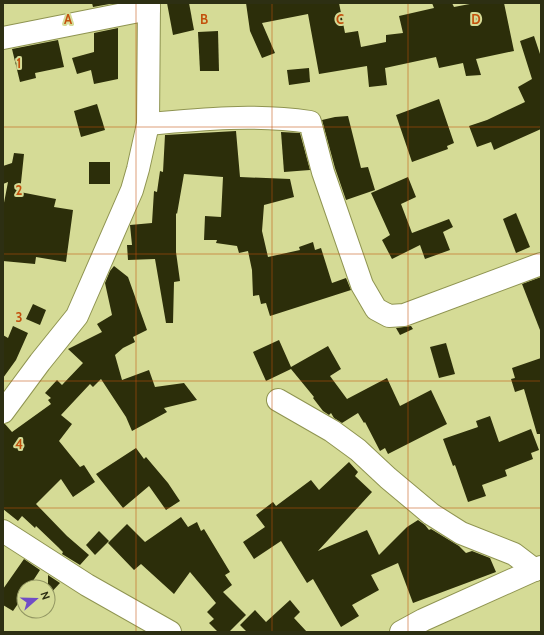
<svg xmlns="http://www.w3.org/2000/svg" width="544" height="635" viewBox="0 0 544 635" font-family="Cabin,sans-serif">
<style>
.building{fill:#2c2e0a}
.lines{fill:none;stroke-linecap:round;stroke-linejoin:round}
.minor-casing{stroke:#8f9451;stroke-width:24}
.minor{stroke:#fff;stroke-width:22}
.grid{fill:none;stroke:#c3510d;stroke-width:1;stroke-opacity:0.55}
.grid-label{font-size:13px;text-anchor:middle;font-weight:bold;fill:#c3510d;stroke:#d5db96;stroke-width:4;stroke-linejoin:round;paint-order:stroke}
</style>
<rect width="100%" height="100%" fill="#d5db96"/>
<!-- building -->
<g class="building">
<polygon points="92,3 115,3 93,7"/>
<polygon points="167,3 189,3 194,30 173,35"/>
<polygon points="246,3 339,3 345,33 358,31 361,47 386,42 386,35 403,33 399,16 434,8 432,3 452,3 454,7 475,3 504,3 514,51 476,59 481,75 466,76 463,63 439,68 436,57 385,68 387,85 369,87 367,66 319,74 308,14 262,23 275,53 262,58 250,31"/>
<polygon points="118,28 118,79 94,84 91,70 77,74 72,58 94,52 94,33"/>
<polygon points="218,31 219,71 200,71 198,32"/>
<polygon points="534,36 541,57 541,129 494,150 491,142 477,147 469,126 487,120 525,102 518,87 532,79 520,41"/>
<polygon points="58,40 64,67 35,73 36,78 20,82 12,49"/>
<polygon points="309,68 310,82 289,85 287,70"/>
<polygon points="439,99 454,143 447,146 448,149 412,162 396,115"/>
<polygon points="97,104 105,130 81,137 74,111"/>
<polygon points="348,116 361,168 368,167 375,190 346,200 335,168 322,120 335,117"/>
<polygon points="236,131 240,177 290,179 294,197 264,205 262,231 268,257 300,250 299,247 313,242 315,250 321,248 332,283 346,278 351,290 270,316 266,303 261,304 259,295 253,296 252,270 248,251 239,253 237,246 216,243 217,240 204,240 205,216 221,217 223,177 184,174 177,214 176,213 176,252 180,281 174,282 173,323 166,323 155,259 128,260 127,245 132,245 130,225 152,223 154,191 157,192 160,171 163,172 165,135"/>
<polygon points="281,132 300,133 310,170 284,172"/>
<polygon points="14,153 24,154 20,192 56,199 54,207 73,210 66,262 36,257 35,264 3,261 3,208 8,182 3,184 3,166 12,163"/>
<rect x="89" y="162" width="21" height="22"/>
<polygon points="408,177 416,197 401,204 412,233 449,219 453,227 443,232 450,250 425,259 420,245 392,259 382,240 390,235 371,193"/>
<polygon points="516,213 530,247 516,253 503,219"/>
<polygon points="114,266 128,277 147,330 133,337 135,342 123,348 115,355 122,380 149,370 155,387 184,383 197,400 164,408 167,412 132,431 126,417 101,379 93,387 90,384 61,415 72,424 59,441 80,467 84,465 95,482 73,497 61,479 36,504 67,536 89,555 80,565 62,554 63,552 58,547 36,526 35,528 22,516 18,521 3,509 3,424 5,424 12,432 51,404 48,400 51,398 45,393 57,380 62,385 83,363 68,349 102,332 97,324 112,315 105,283 110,271"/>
<polygon points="541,277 541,330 540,330 522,284"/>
<polygon points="33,304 46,310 40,325 26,319"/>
<polygon points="13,326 28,333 16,360 3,378 3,335 8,338"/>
<polygon points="411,326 413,329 400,335 396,328"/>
<polygon points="279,340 291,367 328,346 341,369 330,376 347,399 387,378 400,406 431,390 447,424 388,454 385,448 380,451 365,422 364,423 358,413 342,423 334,418 331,413 329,415 323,411 313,398 314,397 291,369 266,381 253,352"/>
<polygon points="446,343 455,374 439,378 430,347"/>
<polygon points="541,358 541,434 537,434 524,389 515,392 511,379 515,378 512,368"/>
<polygon points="490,416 499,442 531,429 539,450 531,453 533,459 505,470 507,476 482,485 486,496 468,502 455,465 453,466 443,439 478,427 476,421"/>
<polygon points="136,448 144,459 146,457 168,483 180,501 166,510 149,486 123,508 96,474"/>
<polygon points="349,462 358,472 355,476 372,492 318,551 367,530 379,555 407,527 418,520 425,525 429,530 431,529 459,546 466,553 472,551 490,558 496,572 413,603 398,563 371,575 379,590 352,605 359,616 341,627 313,579 307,583 281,541 254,559 243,542 265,527 256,515 273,502 276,506 311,480 319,490"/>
<polygon points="181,517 188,527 197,522 201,531 204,529 230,572 225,575 232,585 223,592 246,615 229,632 218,632 209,623 214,619 207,612 216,603 190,572 174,594 141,564 134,570 108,543 127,524 145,542"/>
<polygon points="99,531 109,541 95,555 86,545"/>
<polygon points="24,559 40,570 29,587 24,587 24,595 13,611 3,605 3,589"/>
<polygon points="48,575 60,583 48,596"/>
<polygon points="290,600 300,612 294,618 307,632 247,632 240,625 255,610 266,622"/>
</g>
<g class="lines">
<defs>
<g id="minor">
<polyline points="3,38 149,9"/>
<path d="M 148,124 C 202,119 256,114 310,122 L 323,172 L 362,285 L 376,309 L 389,316 L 404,315 L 541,264"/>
<polyline points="278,400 332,431 358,450 388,478 431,514 461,533 514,554 535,570"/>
<polyline points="3,412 40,362 77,316 132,190 138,169 148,124 149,3"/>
<polyline points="3,531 87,585 170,632"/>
<polyline points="401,632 423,620 541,567"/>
</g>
</defs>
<!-- minor casing -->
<use href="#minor" class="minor-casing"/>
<!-- minor -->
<use href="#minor" class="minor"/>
</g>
<!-- grid -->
<path class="grid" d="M 136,3 L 136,632M 272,3 L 272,632M 408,3 L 408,632M 3,127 L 541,127M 3,254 L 541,254M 3,381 L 541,381M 3,508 L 541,508"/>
<g class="grid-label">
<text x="68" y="24">A</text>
<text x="204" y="24">B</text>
<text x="340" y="24">C</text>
<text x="476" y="24">D</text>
<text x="19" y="68">1</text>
<text x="19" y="195">2</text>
<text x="19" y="322">3</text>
<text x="19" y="449">4</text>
</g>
<!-- border -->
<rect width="544" height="635" fill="none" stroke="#2d2f13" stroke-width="8"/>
<!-- north arrow -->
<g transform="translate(36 599) rotate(70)"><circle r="19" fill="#d5db96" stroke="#929662"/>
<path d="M0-3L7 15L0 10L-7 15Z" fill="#704dc6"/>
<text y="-6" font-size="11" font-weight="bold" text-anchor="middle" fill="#2d2f13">N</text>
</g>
</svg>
